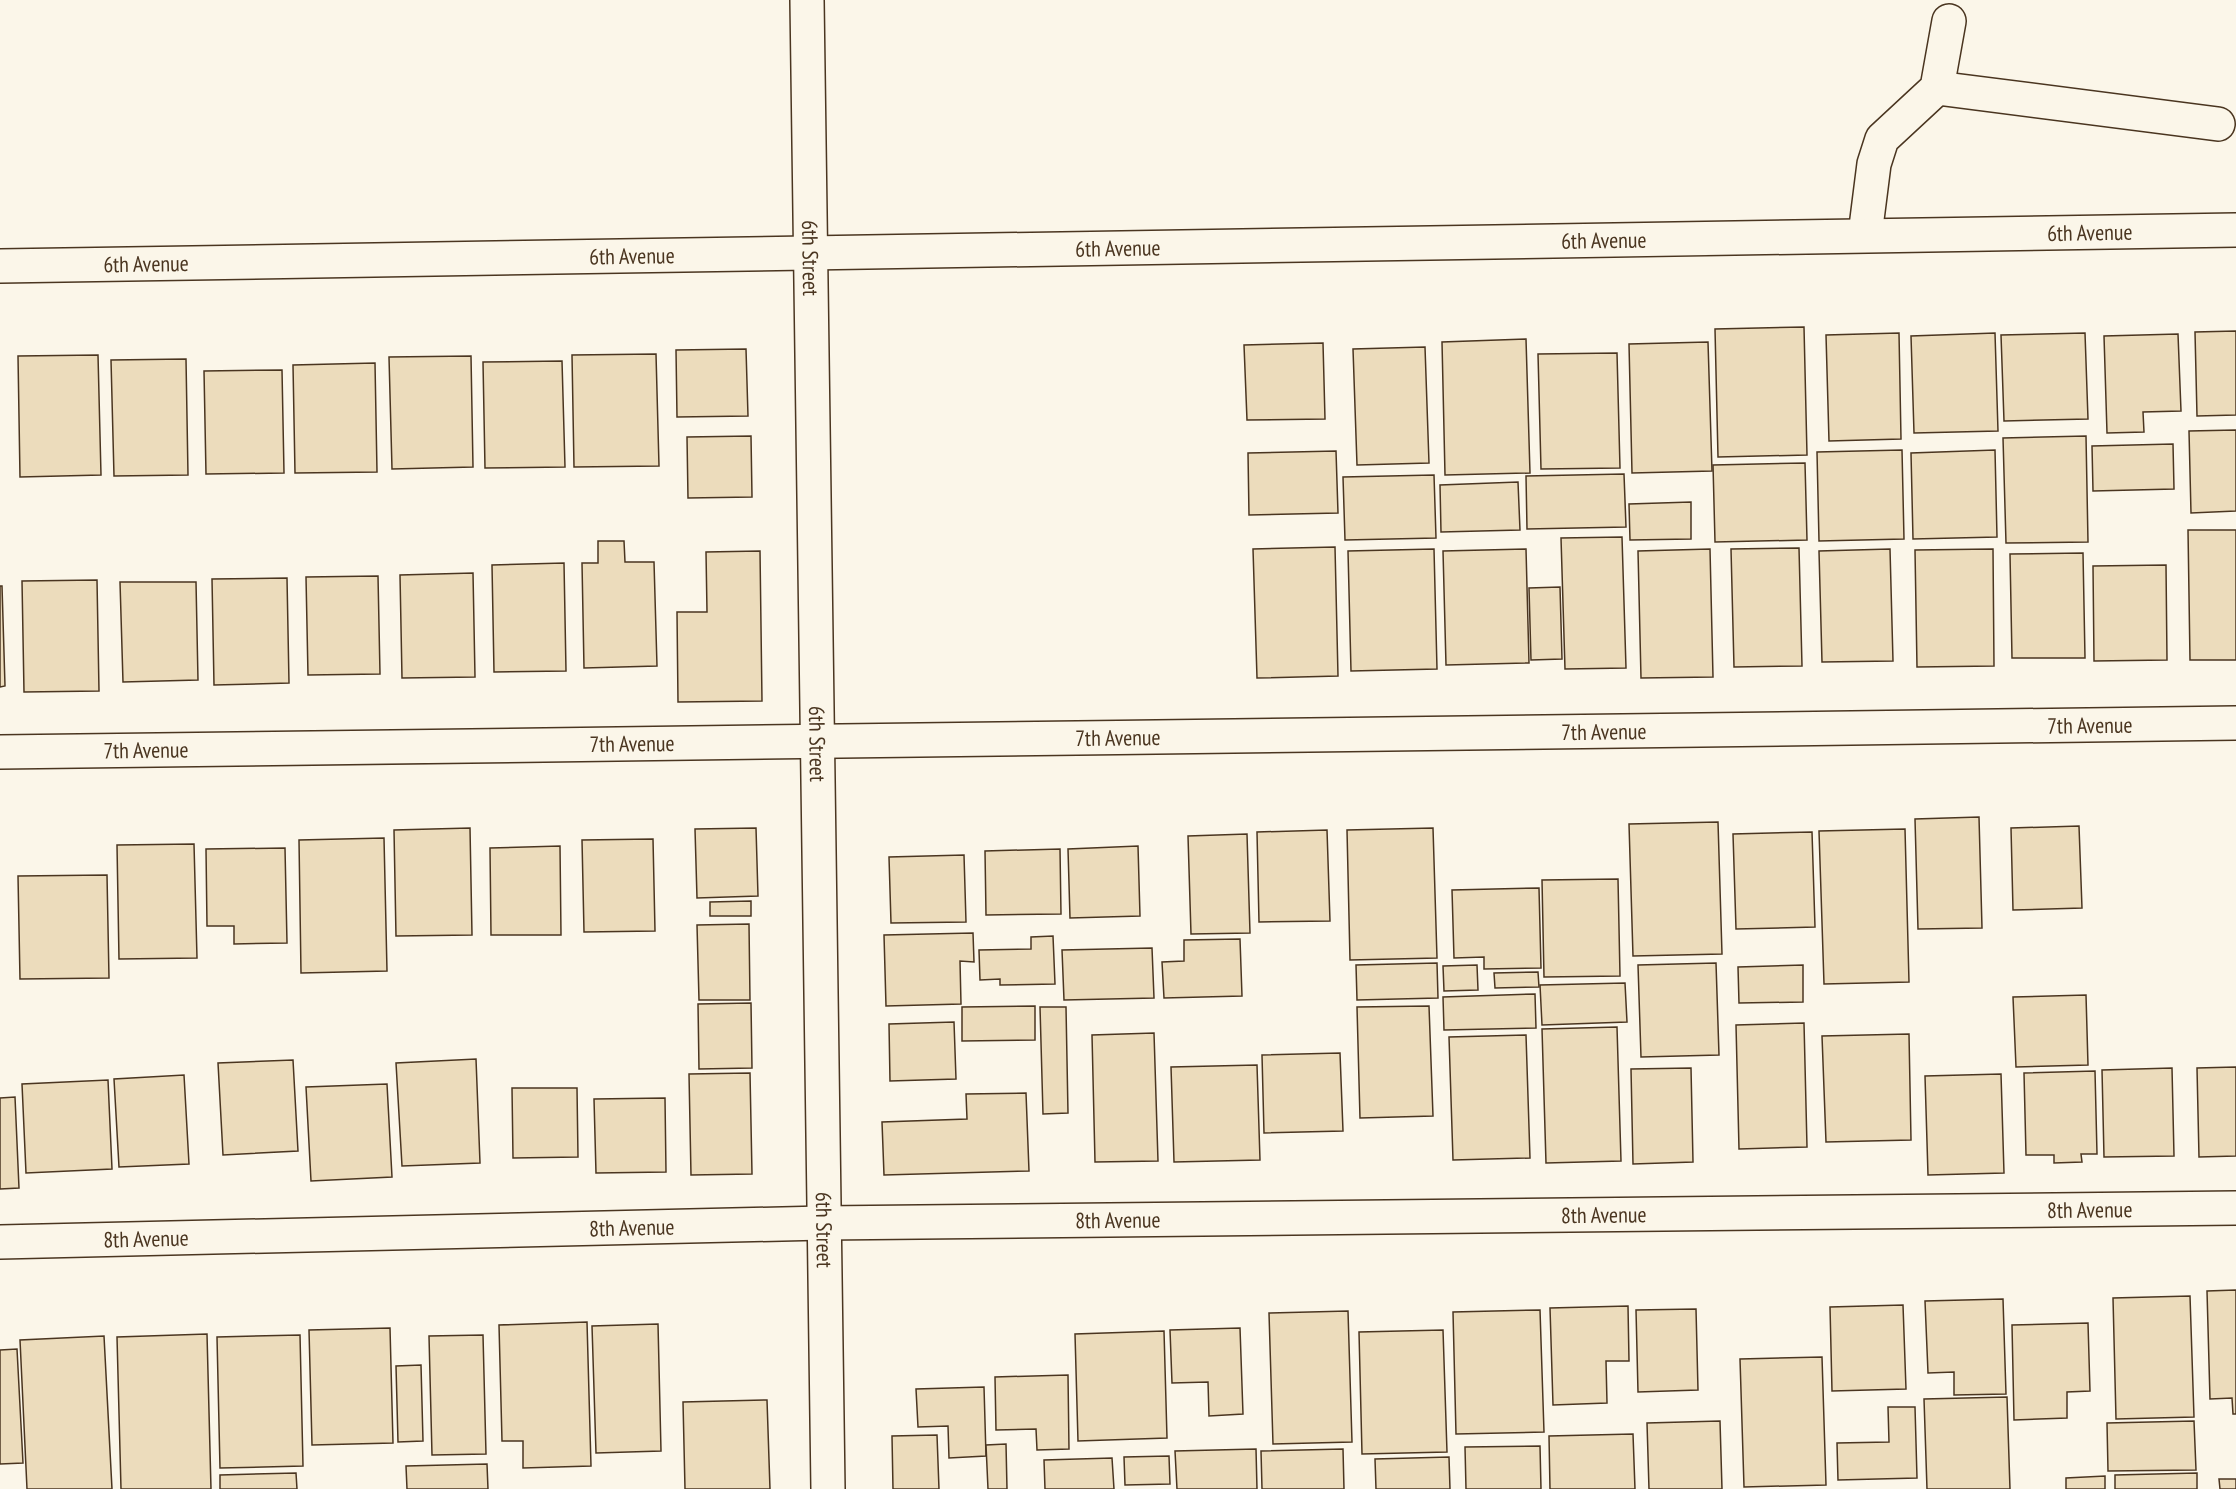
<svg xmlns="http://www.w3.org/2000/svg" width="2236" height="1489" viewBox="0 0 2236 1489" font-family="'PT Sans Narrow',sans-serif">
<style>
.building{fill:#ecdcbc;stroke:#4a3520;stroke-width:1.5}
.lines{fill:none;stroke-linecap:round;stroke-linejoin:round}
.minor-casing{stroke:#4a3520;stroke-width:36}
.minor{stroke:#fbf6e9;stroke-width:33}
.labels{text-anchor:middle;stroke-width:4.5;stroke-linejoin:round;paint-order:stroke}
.street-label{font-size:22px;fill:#4a3520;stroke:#fbf6e9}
</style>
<rect width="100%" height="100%" fill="#fbf6e9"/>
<!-- building -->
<g class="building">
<polygon points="1804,327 1807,455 1718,457 1715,329"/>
<polygon points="2236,331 2236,415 2197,416 2195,332"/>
<polygon points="1899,333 1901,439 1829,441 1826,335"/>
<polygon points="1995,333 1998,431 1914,433 1911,336"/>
<polygon points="2085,333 2088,419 2004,421 2001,335"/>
<polygon points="2178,334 2181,411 2143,412 2144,432 2107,433 2104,336"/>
<polygon points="1526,339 1530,473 1445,475 1442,342"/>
<polygon points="1708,342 1712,471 1632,473 1629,344"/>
<polygon points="1323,343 1325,419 1247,420 1244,345"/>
<polygon points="1425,347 1429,463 1357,465 1353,349"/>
<polygon points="746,349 748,416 677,417 676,350"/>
<polygon points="1617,353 1620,468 1541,469 1538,354"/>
<polygon points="656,354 659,466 574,467 572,355"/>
<polygon points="98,355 101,475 20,477 18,356"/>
<polygon points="471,356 473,467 392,469 389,357"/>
<polygon points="186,359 188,475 114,476 111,360"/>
<polygon points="562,361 565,467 485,468 483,362"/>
<polygon points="375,363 377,472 295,473 293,365"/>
<polygon points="282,370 284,473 206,474 204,371"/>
<polygon points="2236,430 2236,511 2191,513 2189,431"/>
<polygon points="751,436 752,497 688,498 687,437"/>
<polygon points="2086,436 2088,542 2006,543 2003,438"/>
<polygon points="2173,444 2174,489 2093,491 2092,446"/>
<polygon points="1902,450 1904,539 1819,541 1817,452"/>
<polygon points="1995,450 1997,537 1913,539 1911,453"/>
<polygon points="1336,451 1338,513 1249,515 1248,453"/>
<polygon points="1805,463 1807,540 1715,542 1713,465"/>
<polygon points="1624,474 1626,527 1527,529 1526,476"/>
<polygon points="1434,475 1436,538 1345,540 1343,477"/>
<polygon points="1518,482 1520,530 1441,532 1440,485"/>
<polygon points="1691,502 1691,539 1630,540 1629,504"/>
<polygon points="2188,530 2236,530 2236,660 2190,660"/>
<polygon points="1622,537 1626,668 1565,669 1561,538"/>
<polygon points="598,541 624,541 625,562 654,562 657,666 584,668 582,563 598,563"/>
<polygon points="1335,547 1338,676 1257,678 1253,549"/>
<polygon points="1799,548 1802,666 1734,667 1731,549"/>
<polygon points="1434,549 1437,669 1351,671 1348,551"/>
<polygon points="1526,549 1529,663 1446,665 1443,551"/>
<polygon points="1710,549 1713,677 1641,678 1638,551"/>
<polygon points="1890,549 1893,661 1822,662 1819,551"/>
<polygon points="1993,549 1994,666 1917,667 1915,550"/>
<polygon points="760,551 762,701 678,702 677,612 707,612 706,552"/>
<polygon points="2083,553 2085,658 2012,658 2010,554"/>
<polygon points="564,563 566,671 494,672 492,565"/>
<polygon points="2166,565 2167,660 2094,661 2093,566"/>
<polygon points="473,573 475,677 402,678 400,575"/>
<polygon points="378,576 380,674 308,675 306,577"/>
<polygon points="287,578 289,683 214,685 212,579"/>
<polygon points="97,580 99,691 24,692 22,581"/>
<polygon points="120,582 196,582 198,680 123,682"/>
<polygon points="0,586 2,586 5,686 0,687"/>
<polygon points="1560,587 1562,659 1531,660 1529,588"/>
<polygon points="1979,817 1982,928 1918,929 1915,819"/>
<polygon points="1718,822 1722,954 1633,956 1629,824"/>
<polygon points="2079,826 2082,908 2013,910 2011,828"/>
<polygon points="470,828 472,935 396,936 394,830"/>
<polygon points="756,828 758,896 697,898 695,829"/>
<polygon points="1433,828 1437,958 1350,960 1347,830"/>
<polygon points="1905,829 1909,982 1824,984 1819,831"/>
<polygon points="1327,830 1330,921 1259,922 1257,832"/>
<polygon points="1812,832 1815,927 1736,929 1733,834"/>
<polygon points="1247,834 1250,933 1191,934 1188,836"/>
<polygon points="384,838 387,971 301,973 299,840"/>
<polygon points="653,839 655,931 584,932 582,840"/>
<polygon points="194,844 197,958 119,959 117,845"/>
<polygon points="560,846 561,935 491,935 490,848"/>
<polygon points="1138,846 1140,916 1070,918 1068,849"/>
<polygon points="285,848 287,943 234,944 234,926 207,926 206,849"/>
<polygon points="1060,849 1061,914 986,915 985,851"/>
<polygon points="964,855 966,922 891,923 889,857"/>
<polygon points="107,875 109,978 20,979 18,876"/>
<polygon points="1618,879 1620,976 1544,977 1542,880"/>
<polygon points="1539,888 1541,968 1484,969 1484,957 1454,958 1452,890"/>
<polygon points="751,901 751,916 710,916 710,902"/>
<polygon points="749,924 750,1000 699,1000 697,925"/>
<polygon points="973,933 974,962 960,961 961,1004 886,1006 884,935"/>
<polygon points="1053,936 1055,984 1000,985 1000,979 980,980 979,950 1031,949 1031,937"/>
<polygon points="1240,939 1242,996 1164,998 1162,962 1184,961 1184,940"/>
<polygon points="1152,948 1154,998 1064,1000 1062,950"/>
<polygon points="1437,963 1438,998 1357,1000 1356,965"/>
<polygon points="1716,963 1719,1055 1641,1057 1638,965"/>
<polygon points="1477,965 1478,990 1444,991 1443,966"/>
<polygon points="1803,965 1803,1002 1739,1003 1738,967"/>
<polygon points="1538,972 1539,987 1495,988 1494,973"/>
<polygon points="1625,983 1627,1022 1542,1025 1540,985"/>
<polygon points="1535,994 1536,1028 1444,1030 1443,997"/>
<polygon points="2086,995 2088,1065 2016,1067 2013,997"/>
<polygon points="751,1003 752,1068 699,1069 698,1004"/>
<polygon points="1035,1006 1035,1040 962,1041 962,1007"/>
<polygon points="1429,1006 1433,1116 1360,1118 1357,1007"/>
<polygon points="1040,1007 1066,1007 1068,1113 1043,1114"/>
<polygon points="954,1022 956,1079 890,1081 889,1024"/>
<polygon points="1804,1023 1807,1147 1739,1149 1736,1025"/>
<polygon points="1617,1027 1621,1161 1546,1163 1542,1029"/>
<polygon points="1154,1033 1158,1161 1095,1162 1092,1035"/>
<polygon points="1909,1034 1911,1140 1826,1142 1822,1036"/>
<polygon points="1526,1035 1530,1158 1453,1160 1449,1037"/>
<polygon points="1340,1053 1343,1131 1264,1133 1262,1055"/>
<polygon points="476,1059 480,1163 402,1166 396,1063"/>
<polygon points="293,1060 298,1151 223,1155 218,1063"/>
<polygon points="1257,1065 1260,1160 1174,1162 1171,1067"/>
<polygon points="2236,1067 2236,1156 2199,1157 2197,1068"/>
<polygon points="1691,1068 1693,1162 1633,1164 1631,1069"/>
<polygon points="2172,1068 2174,1156 2104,1157 2102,1070"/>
<polygon points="2095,1071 2097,1154 2081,1154 2082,1162 2054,1163 2054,1155 2026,1155 2024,1073"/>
<polygon points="750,1073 752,1174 691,1175 689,1074"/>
<polygon points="2001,1074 2004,1173 1928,1175 1925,1076"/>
<polygon points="184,1075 189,1164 119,1167 114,1079"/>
<polygon points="108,1080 112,1169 26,1173 22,1084"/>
<polygon points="387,1084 392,1177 311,1181 306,1087"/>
<polygon points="512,1088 577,1088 578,1157 513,1158"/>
<polygon points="1026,1093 1029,1171 884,1175 882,1122 967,1119 966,1094"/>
<polygon points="15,1097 19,1188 0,1189 0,1098"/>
<polygon points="665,1098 666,1172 596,1173 594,1099"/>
<polygon points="2236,1290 2236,1414 2233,1414 2232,1398 2210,1399 2207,1291"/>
<polygon points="2190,1296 2194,1417 2116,1419 2113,1298"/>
<polygon points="2003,1299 2006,1394 1954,1395 1954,1372 1928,1373 1925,1301"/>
<polygon points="1903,1305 1906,1389 1832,1391 1830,1307"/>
<polygon points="1628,1306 1629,1361 1606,1361 1607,1403 1553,1405 1550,1308"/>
<polygon points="1696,1309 1698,1390 1638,1392 1636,1310"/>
<polygon points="1540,1310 1544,1432 1456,1434 1453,1312"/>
<polygon points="1348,1311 1352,1442 1273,1444 1269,1313"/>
<polygon points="587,1322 591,1466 523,1468 523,1441 502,1441 499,1325"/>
<polygon points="2088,1323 2090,1391 2067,1392 2067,1418 2014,1420 2012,1325"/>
<polygon points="658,1324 661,1451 596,1453 592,1326"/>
<polygon points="390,1328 393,1443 312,1445 309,1330"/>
<polygon points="1240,1328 1243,1414 1209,1416 1208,1382 1172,1383 1170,1330"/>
<polygon points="1443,1330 1447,1452 1362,1454 1359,1332"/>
<polygon points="1164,1331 1167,1438 1078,1441 1075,1334"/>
<polygon points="207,1334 211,1489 121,1489 117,1337"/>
<polygon points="300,1335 303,1466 220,1468 217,1337"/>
<polygon points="483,1335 486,1454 432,1455 429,1336"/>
<polygon points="104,1336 112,1489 27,1489 20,1340"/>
<polygon points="17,1349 23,1463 0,1464 0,1350"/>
<polygon points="1822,1357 1826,1485 1744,1487 1740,1359"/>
<polygon points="421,1365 423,1441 398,1442 396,1366"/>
<polygon points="1068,1375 1069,1449 1037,1450 1036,1429 996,1430 995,1377"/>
<polygon points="984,1387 986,1456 949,1458 948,1426 918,1427 916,1389"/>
<polygon points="2007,1397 2010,1489 1927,1489 1924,1399"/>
<polygon points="767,1400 770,1489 685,1489 683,1402"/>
<polygon points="1888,1407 1915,1407 1917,1478 1838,1480 1837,1443 1889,1442"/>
<polygon points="1720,1421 1722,1489 1649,1489 1647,1423"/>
<polygon points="2194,1421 2196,1470 2108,1471 2107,1423"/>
<polygon points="1633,1434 1635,1489 1550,1489 1549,1436"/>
<polygon points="937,1435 939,1489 893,1489 892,1436"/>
<polygon points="1006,1444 1007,1489 988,1489 986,1445"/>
<polygon points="1540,1446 1541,1489 1466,1489 1465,1447"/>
<polygon points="1256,1449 1257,1489 1177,1489 1175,1451"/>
<polygon points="1343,1449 1344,1489 1262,1489 1261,1451"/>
<polygon points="1169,1456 1170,1484 1125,1485 1124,1457"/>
<polygon points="1449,1457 1450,1489 1376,1489 1375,1459"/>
<polygon points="1112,1458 1114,1489 1045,1489 1044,1460"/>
<polygon points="487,1464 488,1489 407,1489 406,1466"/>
<polygon points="296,1473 297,1489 220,1489 220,1475"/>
<polygon points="2197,1473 2197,1489 2115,1489 2115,1475"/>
<polygon points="2105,1476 2105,1489 2066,1489 2066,1478"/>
<polygon points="2219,1479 2236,1479 2236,1489 2220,1489"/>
</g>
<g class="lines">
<defs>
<g id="minor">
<path id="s1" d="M 807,0 L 828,1489"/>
<polyline points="1937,88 2218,124"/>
<polyline points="1865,235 1874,164 1882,139 1937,88 1949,21"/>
<path id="s2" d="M 0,266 L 2236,230"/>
<path id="s3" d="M 0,752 C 745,741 1491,734 2236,723"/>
<path id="s4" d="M 0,1242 L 823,1223 L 2236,1208"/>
</g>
</defs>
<!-- minor casing -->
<use href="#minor" class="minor-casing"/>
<!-- minor -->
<use href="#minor" class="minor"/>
</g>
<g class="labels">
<!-- street labels -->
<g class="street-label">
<text dy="8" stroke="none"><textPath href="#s2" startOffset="2090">6th Avenue</textPath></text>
<text dy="8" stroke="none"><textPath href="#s2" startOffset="1604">6th Avenue</textPath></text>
<text dy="8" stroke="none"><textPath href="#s2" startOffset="1118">6th Avenue</textPath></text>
<text dy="8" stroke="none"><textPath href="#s2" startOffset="632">6th Avenue</textPath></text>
<text dy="8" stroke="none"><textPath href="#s1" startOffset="258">6th Street</textPath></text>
<text dy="8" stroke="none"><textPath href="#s2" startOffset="146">6th Avenue</textPath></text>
<text dy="8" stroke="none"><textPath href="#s3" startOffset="2090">7th Avenue</textPath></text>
<text dy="8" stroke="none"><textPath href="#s3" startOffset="1604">7th Avenue</textPath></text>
<text dy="8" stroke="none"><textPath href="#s3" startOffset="1118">7th Avenue</textPath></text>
<text dy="8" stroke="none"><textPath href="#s3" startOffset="632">7th Avenue</textPath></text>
<text dy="8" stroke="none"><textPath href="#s1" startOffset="744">6th Street</textPath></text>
<text dy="8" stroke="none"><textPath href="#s3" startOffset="146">7th Avenue</textPath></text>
<text dy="8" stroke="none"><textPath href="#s4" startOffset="2090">8th Avenue</textPath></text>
<text dy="8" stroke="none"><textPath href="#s4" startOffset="1604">8th Avenue</textPath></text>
<text dy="8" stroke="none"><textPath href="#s4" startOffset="1118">8th Avenue</textPath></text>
<text dy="8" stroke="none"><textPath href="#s4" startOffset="632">8th Avenue</textPath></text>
<text dy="8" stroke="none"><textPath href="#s1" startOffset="1230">6th Street</textPath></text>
<text dy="8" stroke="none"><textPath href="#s4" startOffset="146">8th Avenue</textPath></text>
</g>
</g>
</svg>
